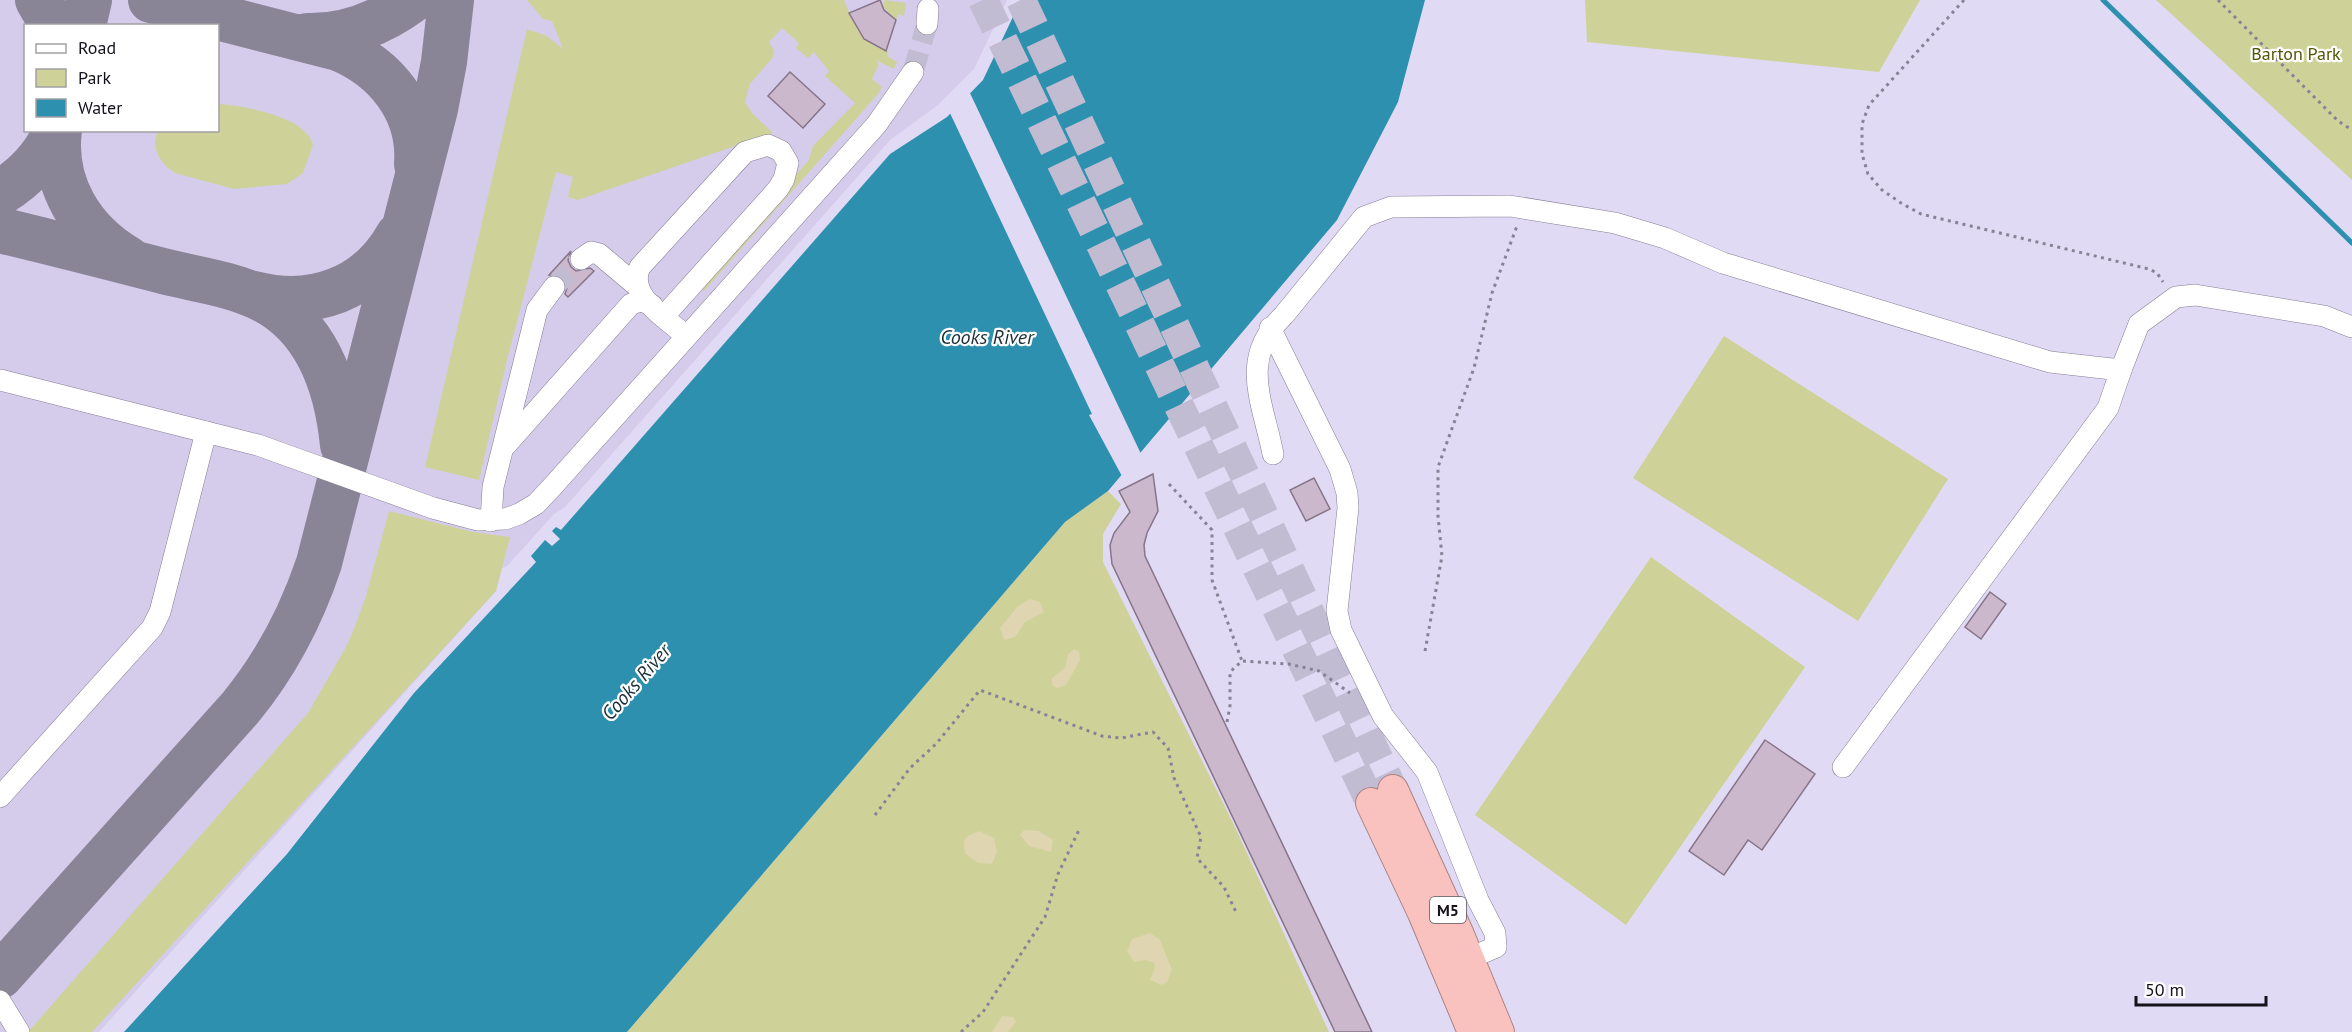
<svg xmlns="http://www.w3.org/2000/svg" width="2352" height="1032" viewBox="0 0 2352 1032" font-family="'PT Sans',sans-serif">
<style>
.built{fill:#d5cbeb;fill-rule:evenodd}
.green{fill:#ced299}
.sand{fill:#dfd5b0}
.water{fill:#2d90af}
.pier{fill:#e1daf4}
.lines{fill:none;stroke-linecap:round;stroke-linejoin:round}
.stream{stroke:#2d90af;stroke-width:5}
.taxiway{stroke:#8a8497;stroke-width:46}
.building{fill:#cbb8cc;stroke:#867588;stroke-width:1.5}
.minor-tunnel{stroke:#c2bcd3;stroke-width:21;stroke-dasharray:21 10;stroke-linecap:butt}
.highway-tunnel{stroke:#c2bcd3;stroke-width:30;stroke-dasharray:30 15;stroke-linecap:butt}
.minor-casing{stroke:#857e95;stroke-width:22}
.highway-casing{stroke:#a98485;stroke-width:32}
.path{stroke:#878295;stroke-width:3;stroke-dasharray:3 4.5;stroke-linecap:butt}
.minor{stroke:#fff;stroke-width:21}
.highway{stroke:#f9c2be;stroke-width:30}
.labels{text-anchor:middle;stroke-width:4.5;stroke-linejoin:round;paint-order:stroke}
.shield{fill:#fff;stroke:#5b595f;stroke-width:1.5}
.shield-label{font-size:16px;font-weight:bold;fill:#15121b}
.park-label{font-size:18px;fill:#535506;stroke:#fff}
.water-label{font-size:20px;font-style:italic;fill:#1b3139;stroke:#fff}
</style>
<rect width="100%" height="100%" fill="#e1daf4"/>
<!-- built -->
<path class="built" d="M 0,0 L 1007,0 L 974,69 L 937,106 L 891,139 L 565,507 L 554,514 L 507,566 L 502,568 L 496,591 L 99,1032 L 0,1032 ZM 26,26 L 218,26 L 218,130 L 26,130 Z"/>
<!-- green -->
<g class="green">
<path d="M 527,0 L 844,0 C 854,24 861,45 889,51 L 887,56 L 897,62 L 894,69 L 876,60 L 879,64 L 872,79 L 882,87 L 878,94 L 704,291 L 698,285 L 809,160 L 813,146 L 855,103 L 825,76 L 829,71 L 814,52 L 808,58 L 796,48 L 799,43 L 782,28 L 769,42 L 774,51 L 773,57 L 750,84 L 745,102 L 752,113 L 773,133 L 578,200 L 568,197 L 573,177 L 556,172 L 507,360 L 479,480 L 425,467 L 527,29 L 547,36 L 563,49 L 552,21 L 543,19 Z"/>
<polygon points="884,0 906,3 904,16 898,14 896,20 884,8"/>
<polygon points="1585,0 1920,0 1879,72 1587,42"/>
<polygon points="2156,0 2352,0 2352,180"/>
<path d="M 218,104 C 241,105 307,116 313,145 L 303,173 L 287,184 L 234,189 L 175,173 C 160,164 150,147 158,131 L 218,130 Z"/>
<polygon points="1724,336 1948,479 1858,621 1633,478"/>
<polygon points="1108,491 1121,504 1103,534 1103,562 1235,827 1329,1032 627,1032 1065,522"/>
<polygon points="389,511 473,532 510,537 496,591 92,1032 28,1032 308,713 346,647 354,629 366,596"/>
<polygon points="1651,557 1805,667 1626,925 1475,815"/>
</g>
<!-- sand -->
<g class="sand">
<polygon points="1030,599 1040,602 1044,612 1025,622 1015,637 1004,640 1000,628 1018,606"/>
<polygon points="1074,649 1079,652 1080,660 1066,685 1057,688 1052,685 1052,678 1065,668 1068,654"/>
<polygon points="1024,830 1039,831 1053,840 1051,852 1029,846 1020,835"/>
<polygon points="979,831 994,838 997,852 992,864 978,863 965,853 964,843 966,837"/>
<polygon points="1150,933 1160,940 1172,970 1167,982 1162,985 1150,980 1155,967 1154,963 1146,960 1134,962 1127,951 1132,939"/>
<polygon points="1002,1016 1013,1017 1016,1022 1008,1032 992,1032"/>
</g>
<!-- water -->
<polygon class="water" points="1021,0 1425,0 1398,102 1337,220 1108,491 1065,522 627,1032 124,1032 287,854 414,693 536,562 531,556 545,540 552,546 560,539 552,531 556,527 561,530 890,154 947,117 983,80"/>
<!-- pier -->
<polygon class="pier" points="969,91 1142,456 1123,478 1089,415 1092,414 949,111"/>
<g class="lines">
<!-- stream -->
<polyline class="stream" points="2103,0 2352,243"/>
<!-- taxiway -->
<g class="taxiway">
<polyline points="38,0 53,26"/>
<path d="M 151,0 L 338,48 C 385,67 421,110 417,164"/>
<polyline points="83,26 89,0"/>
<path d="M 307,36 C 346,37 381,23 412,0"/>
<path d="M 59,130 C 52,185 82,232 128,259"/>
<path d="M 0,193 C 24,178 45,158 56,130"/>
<path d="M 0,230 C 54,243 109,257 163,271 C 194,279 227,283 256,296 C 316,322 337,384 343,445"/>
<path d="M 254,294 C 313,309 368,289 398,236"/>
<path d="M 0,976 L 241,707 C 277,663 301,617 319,563 L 435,109 L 444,62 L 451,0"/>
</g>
</g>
<!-- building -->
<g class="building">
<polygon points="880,0 884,10 896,20 886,51 864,39 849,13"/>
<polygon points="790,72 825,104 803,128 768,96"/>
<polygon points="571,251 568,260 571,267 576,271 590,268 594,271 568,297 565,294 567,288 562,277 549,275"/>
<polygon points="1153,474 1158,511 1147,533 1144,545 1145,556 1372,1032 1335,1032 1112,564 1110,545 1114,533 1130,512 1119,491"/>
<polygon points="1314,478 1330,509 1306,521 1290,490"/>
<polygon points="1990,592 2006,604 1981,639 1965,627"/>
<polygon points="1765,740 1815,774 1762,850 1748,840 1724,875 1689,851"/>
</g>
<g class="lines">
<!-- minor-tunnel -->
<g class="minor-tunnel">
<polyline points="913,72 927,24"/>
<polyline points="554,287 581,259"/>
</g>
<!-- highway-tunnel -->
<g class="highway-tunnel">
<polyline points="983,0 1371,803"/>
<polyline points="1021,0 1393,790"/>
</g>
<defs>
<g id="minor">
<polyline points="927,24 928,9"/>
<polyline points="581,259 591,252 599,254 637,286"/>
<path d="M 664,316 L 778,189 L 784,179 L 788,163 L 781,151 L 768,145 L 745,152 L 640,267 C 626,296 668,319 686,336"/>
<polyline points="1270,328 1340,469 1347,493 1348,508 1337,611 1341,630 1383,716 1427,772 1478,900 1495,933 1496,947 1470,958"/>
<polyline points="0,380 206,432"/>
<polyline points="506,445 631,304 641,301 652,305"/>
<path d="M 1273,454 C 1263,402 1238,359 1284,315 L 1364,217 L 1391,207 L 1510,206 L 1615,223 L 1665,238 L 1723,263 L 2050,362 L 2121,370 L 2139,324 L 2176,297 L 2195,295 L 2324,316 L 2352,327"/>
<polyline points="491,521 493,487 537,310 554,287"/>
<polyline points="1843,767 2108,408 2121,370"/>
<polyline points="0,797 152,628 160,612 206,432 258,445 433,508 478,520 505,519 519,514 536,504 552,487 877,124 913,72"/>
<polyline points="0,1001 19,1032"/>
</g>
<g id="highway">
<polyline points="1393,790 1459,935 1499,1032"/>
<polyline points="1371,803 1423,913 1473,1032"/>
</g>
</defs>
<!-- minor casing -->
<use href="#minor" class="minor-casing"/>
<!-- highway casing -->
<use href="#highway" class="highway-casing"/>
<!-- path -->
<g class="path">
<polyline points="1964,0 1869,105 1862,124 1862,154 1868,174 1882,190 1901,203 1921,214 2149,269 2157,273 2163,282"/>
<polyline points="2218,0 2338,121 2352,130"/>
<polyline points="1169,484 1212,530 1212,580 1242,661"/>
<polyline points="1425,651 1442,556 1438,516 1438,467 1474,368 1492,293 1517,226"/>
<polyline points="1227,722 1230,706 1230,672 1242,661 1289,664 1319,671 1350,693"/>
<polyline points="875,815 910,768 936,744 980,690 1102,736 1121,738 1153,732 1168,748 1174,778 1201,837 1197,858 1224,887 1236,912"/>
<polyline points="961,1032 983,1012 1045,917 1058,874 1079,830"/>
</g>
<!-- minor -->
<use href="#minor" class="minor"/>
<!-- highway -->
<use href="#highway" class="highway"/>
</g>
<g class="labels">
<!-- shield labels -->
<rect class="shield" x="1430" y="897" width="36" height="26" rx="4.5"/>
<g class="shield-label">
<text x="1448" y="916">M5</text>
</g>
<!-- park labels -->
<g class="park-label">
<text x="2296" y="60">Barton Park</text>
</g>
<!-- water labels -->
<g class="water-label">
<text x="987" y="344">Cooks River</text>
<text transform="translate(636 682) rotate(-49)" y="7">Cooks River</text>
</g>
</g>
<!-- legend -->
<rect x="24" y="24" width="195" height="108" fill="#ffffff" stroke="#a1a0a4" stroke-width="1.5"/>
<rect x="36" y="44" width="30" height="9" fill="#ffffff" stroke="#a1a0a4" stroke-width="1.5"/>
<text x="78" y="54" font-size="18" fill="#15121b">Road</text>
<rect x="36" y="69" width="30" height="18" fill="#ced299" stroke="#a1a0a4" stroke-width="1.5"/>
<text x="78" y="84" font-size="18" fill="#15121b">Park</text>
<rect x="36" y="99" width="30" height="18" fill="#2d90af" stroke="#a1a0a4" stroke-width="1.5"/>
<text x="78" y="114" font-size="18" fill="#15121b">Water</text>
<!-- scale -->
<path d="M2136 996v9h130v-9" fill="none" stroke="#15121b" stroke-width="3"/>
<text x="2145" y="996" font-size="18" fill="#15121b" stroke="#ffffff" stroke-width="4.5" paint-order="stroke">50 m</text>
</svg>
